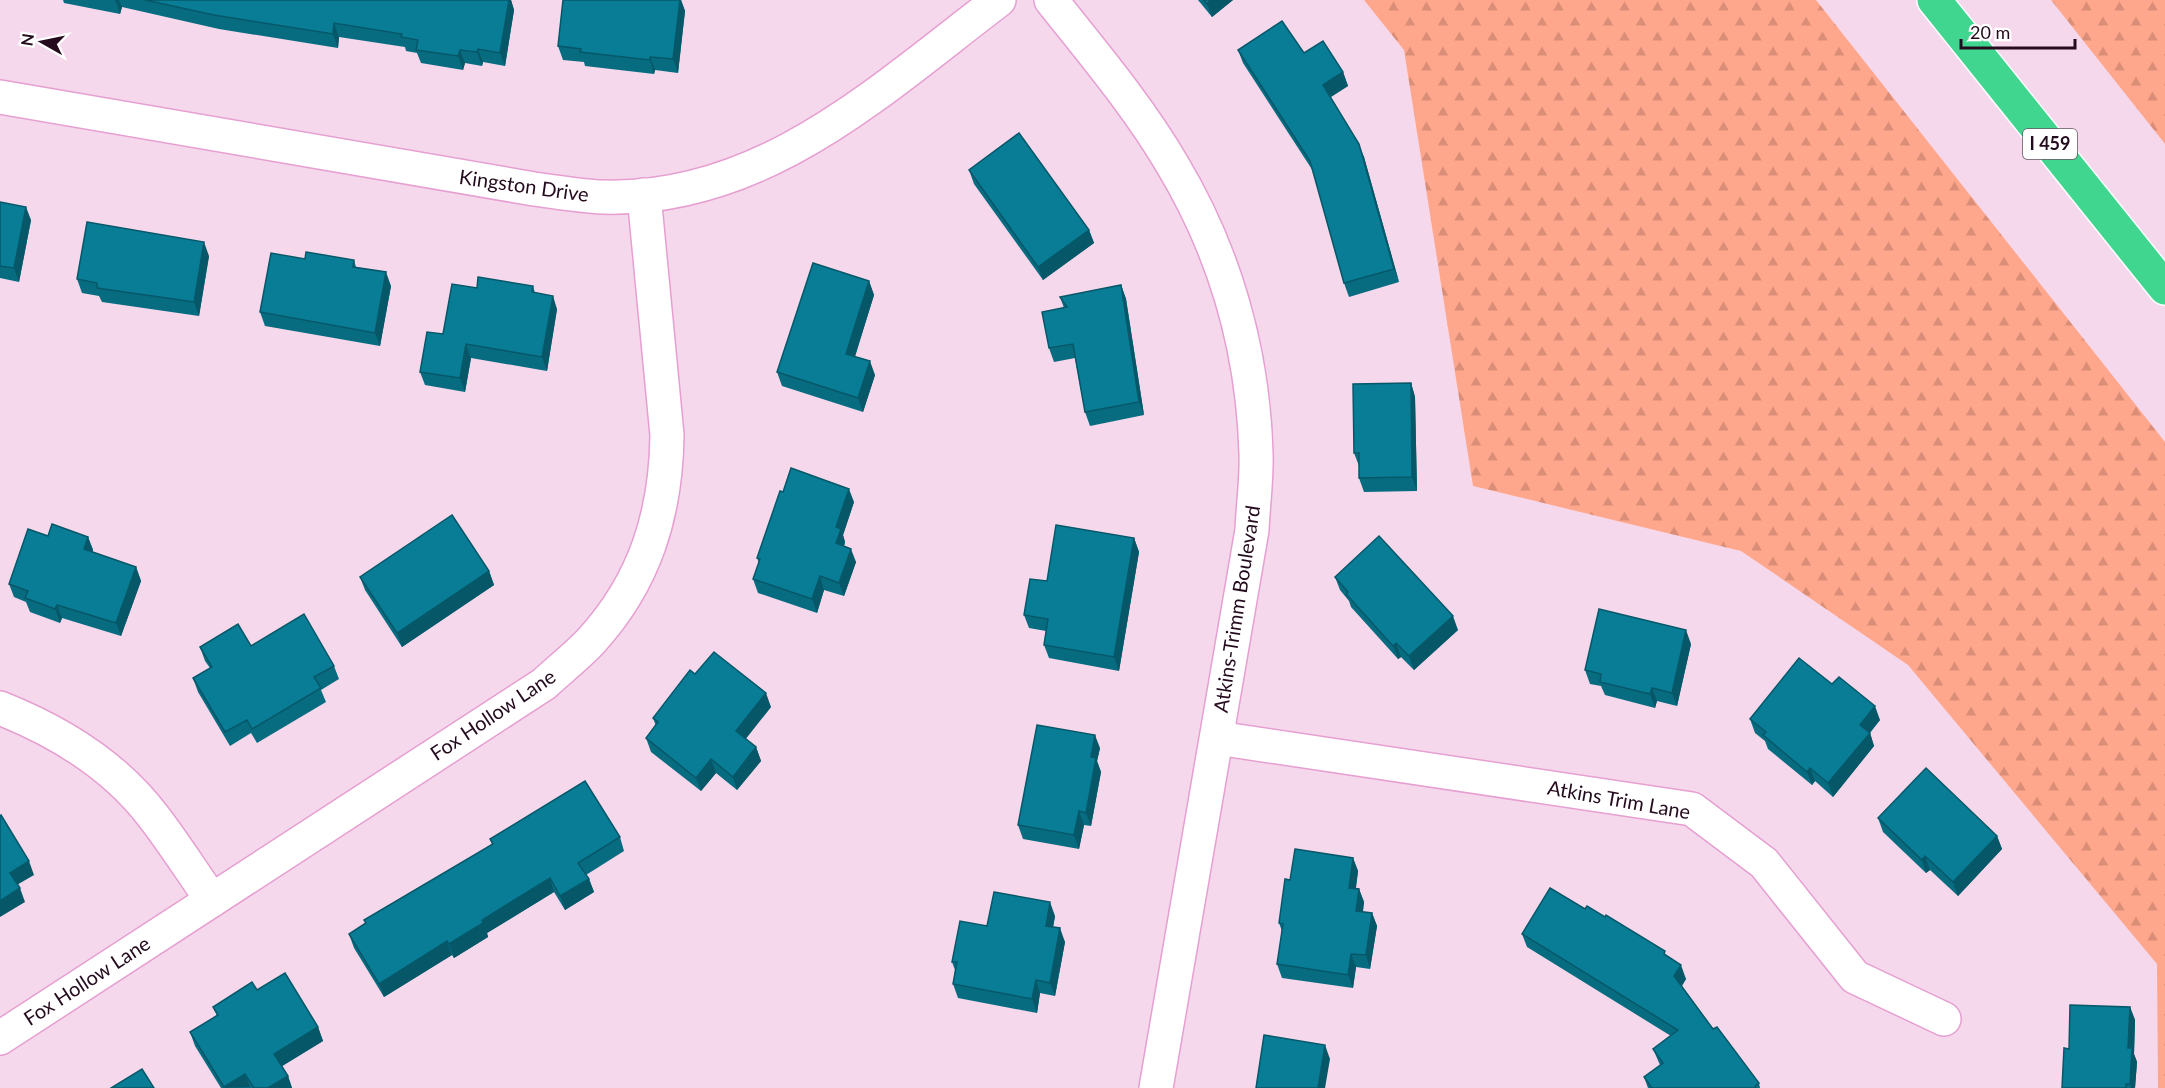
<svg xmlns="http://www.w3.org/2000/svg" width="2165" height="1088" viewBox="0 0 2165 1088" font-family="Lato,sans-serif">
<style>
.forest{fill:url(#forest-firs)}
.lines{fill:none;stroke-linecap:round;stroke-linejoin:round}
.minor-casing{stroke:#e69fd1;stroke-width:36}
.motorway-casing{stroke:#fff;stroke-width:36}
.minor{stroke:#fff;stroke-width:33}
.motorway{stroke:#41d690;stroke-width:33}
.wall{fill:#086c81}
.shaded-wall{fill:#065869}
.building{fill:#097d96;stroke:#065869;stroke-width:1.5}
.labels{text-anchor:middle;stroke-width:6;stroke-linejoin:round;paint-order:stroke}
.shield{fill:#fff;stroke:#665462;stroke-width:1.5}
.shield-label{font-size:18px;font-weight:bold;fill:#240b1e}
.street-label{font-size:20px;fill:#240b1e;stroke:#fff}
</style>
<defs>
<pattern id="forest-firs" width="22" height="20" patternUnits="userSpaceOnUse" patternTransform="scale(1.5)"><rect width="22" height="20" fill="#ffa78c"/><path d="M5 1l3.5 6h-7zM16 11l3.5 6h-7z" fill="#da8e78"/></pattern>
</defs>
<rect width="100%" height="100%" fill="#f6d8ec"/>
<!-- forest -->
<g class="forest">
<polygon points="1364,0 1816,0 2165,442 2165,1088 2158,1088 2157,964 1908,665 1741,551 1473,486 1404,50"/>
<polygon points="2051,0 2165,0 2165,144"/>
</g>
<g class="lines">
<defs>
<g id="minor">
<path d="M 1051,0 C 1093,53 1138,106 1172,164 C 1225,252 1253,351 1256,453 C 1257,478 1253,505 1252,530 L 1156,1088"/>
<path d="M 0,97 L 534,189 C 557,192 580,196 602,197 C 763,202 880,90 999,0"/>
<path d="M 0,708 C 58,731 115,766 153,816 C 174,843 192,872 212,900"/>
<polyline points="1217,738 1692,809 1764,863 1855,977 1944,1019"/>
<path d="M 0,1038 L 544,684 C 559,670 577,656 591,641 C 645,582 666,514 667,435 L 644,195"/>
</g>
<polyline id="motorway" points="1934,0 2165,288"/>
</defs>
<!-- minor casing -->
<use href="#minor" class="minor-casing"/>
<!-- motorway casing -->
<use href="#motorway" class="motorway-casing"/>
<!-- minor -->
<use href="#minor" class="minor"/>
<!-- motorway -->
<use href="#motorway" class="motorway"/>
</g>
<!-- wall -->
<g class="wall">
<polygon points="63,0 511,0 514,10 505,66 483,62 482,66 465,63 463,70 421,63 417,53 406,51 405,47 339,37 338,48 219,29 122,7 120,14 64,3"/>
<polygon points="563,0 681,0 685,11 678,73 655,70 654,74 585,66 584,62 563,60 558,46"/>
<polygon points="1198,0 1233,0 1212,17"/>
<polygon points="1238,50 1304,53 1343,72 1348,86 1330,97 1364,157 1399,282 1349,297 1344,283 1313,171 1243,63"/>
<polygon points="969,170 1089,230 1094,243 1043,280 974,184"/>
<polygon points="0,202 31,220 19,282 0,278"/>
<polygon points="209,256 199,316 102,302 99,296 82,293 77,279"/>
<polygon points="305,259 354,260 356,267 391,286 380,346 265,326 260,312"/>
<polygon points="869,281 874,295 855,357 875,375 863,412 782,386 777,372"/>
<polygon points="1121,285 1126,299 1144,415 1090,426 1085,412 1075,358 1054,362 1049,348 1064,308 1060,297"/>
<polygon points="533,286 535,293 557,309 547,371 471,358 465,392 425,385 420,372 443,334 477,288"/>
<polygon points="1411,383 1415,397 1417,491 1364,492 1359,478 1359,466 1354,453"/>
<polygon points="854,502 843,535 845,542 844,546 856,562 844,596 824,590 817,613 758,593 753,579 759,563 757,558"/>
<polygon points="48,536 88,537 93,550 92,552 136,567 141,581 121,636 62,618 60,623 30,612 26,602 14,597 9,584"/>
<polygon points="1134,538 1139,552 1119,671 1049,658 1044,645 1046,631 1029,628 1024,615 1047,581"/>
<polygon points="489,571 494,585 402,647 365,590 360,577"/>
<polygon points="1335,577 1458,630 1414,670 1401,657 1398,659 1351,607 1349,601 1340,590"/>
<polygon points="1691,644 1677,706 1657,701 1655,708 1605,695 1601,686 1590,684 1585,670"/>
<polygon points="251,646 334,666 339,679 321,690 326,702 257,743 251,733 230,746 198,692 193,678 210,668 205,661 200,647"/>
<polygon points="695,674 771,707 745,739 756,747 761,761 737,790 716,773 701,791 651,752 646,738 656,726 653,718"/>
<polygon points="1832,684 1880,720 1870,733 1874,746 1833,797 1815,781 1812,785 1768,749 1765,741 1755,733 1750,719"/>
<polygon points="1100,748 1097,761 1101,772 1091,826 1084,825 1079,849 1023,839 1018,825"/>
<polygon points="1878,818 1997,836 2002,849 1958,896 1930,870 1926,873 1883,832"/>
<polygon points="620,837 624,851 586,875 589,879 594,892 565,910 554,892 487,933 488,937 454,958 452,955 384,997 354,948 349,934 492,844 490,839"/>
<polygon points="1353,858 1358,871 1356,888 1359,889 1364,902 1363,912 1372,913 1377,926 1370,969 1356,967 1353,988 1282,978 1277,964 1282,931 1279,923 1290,880"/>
<polygon points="1585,909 1667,956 1686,979 1682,986 1713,1029 1759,1083 1760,1088 1648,1088 1644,1077 1660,1065 1653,1049 1671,1036 1527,947 1522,934"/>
<polygon points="1055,916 1053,927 1065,942 1055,996 1040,993 1037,1013 958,998 953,984 955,970 952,962 987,926"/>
<polygon points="257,990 318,1027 323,1041 282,1066 288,1076 292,1088 221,1088 195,1046 190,1032 217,1016 213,1007"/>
<polygon points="2130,1007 2135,1020 2134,1054 2137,1062 2135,1088 2062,1088 2069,1049"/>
</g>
<!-- shaded-wall -->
<g class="shaded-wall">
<polygon points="115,0 119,0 122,7 120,14"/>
<polygon points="509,0 511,0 514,10 505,66 500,53"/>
<polygon points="680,0 681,0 685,11 678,73 673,59"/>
<polygon points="1211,0 1233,0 1212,17 1207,4"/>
<polygon points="334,23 339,37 338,48 333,34"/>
<polygon points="478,49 483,62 482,66 477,52"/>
<polygon points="460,50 465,63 463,70 458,56"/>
<polygon points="650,57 655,70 654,74 650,60"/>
<polygon points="1343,72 1348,86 1328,99 1323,85"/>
<polygon points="1359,144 1364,157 1399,282 1394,269"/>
<polygon points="26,207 31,220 19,282 14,268"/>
<polygon points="1089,230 1094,243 1043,280 1038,267"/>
<polygon points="204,242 209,256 199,316 194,302"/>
<polygon points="386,272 391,286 380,346 375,333"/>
<polygon points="869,281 874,295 851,368 846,354"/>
<polygon points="1121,285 1126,299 1144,415 1139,402"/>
<polygon points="553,296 557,309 547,371 542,357"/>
<polygon points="466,344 471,358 465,392 460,378"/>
<polygon points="870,361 875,375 863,412 858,398"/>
<polygon points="1411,383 1415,397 1417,491 1412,477"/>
<polygon points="849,489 854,502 843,535 845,542 841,557 836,543 836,527"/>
<polygon points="88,537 93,550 89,563 84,549"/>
<polygon points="1134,538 1139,552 1119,671 1114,657"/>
<polygon points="851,549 856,562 844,596 839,583"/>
<polygon points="136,567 141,581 121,636 116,623"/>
<polygon points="489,571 494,585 402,647 397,633"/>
<polygon points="820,576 824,590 817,613 812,599"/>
<polygon points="57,605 62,618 60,623 55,609"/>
<polygon points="1453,616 1458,630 1414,670 1409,656"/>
<polygon points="1686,630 1691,644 1677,706 1672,693"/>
<polygon points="1396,643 1401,657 1398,659 1393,646"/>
<polygon points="1652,688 1657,701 1655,708 1650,694"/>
<polygon points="766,693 771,707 741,745 736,731"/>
<polygon points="1875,706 1880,720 1865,738 1860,725"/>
<polygon points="1870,733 1874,746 1833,797 1828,783"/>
<polygon points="1095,735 1100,748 1097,761 1101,772 1091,826 1086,813 1091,757"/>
<polygon points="756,747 761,761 737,790 733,777"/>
<polygon points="711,759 716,773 701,791 696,778"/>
<polygon points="1810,768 1815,781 1812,785 1807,772"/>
<polygon points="1079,811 1084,825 1079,849 1074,835"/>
<polygon points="1997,836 2002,849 1958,896 1953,882"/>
<polygon points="1925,856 1930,870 1926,873 1922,860"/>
<polygon points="1353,858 1358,871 1354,901 1349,888"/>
<polygon points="29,861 34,875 15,886 10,873"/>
<polygon points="550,878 554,892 487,933 488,937 454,958 449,944 482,920"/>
<polygon points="589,879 594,892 565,910 560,896"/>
<polygon points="20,888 25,902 0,917 0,901"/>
<polygon points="1359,889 1364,902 1361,924 1356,911"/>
<polygon points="1050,902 1055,916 1051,939 1046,926"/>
<polygon points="1372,913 1377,926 1370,969 1366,955"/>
<polygon points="1060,928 1065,942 1055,996 1050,983"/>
<polygon points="447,941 452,955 384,997 379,984"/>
<polygon points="1351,954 1356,967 1353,988 1348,975"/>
<polygon points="1681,965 1686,979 1679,990 1674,976"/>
<polygon points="1036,980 1040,993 1037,1013 1032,999"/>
<polygon points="2130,1007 2135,1020 2134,1054 2137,1062 2135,1088 2131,1088 2130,1084 2128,1048"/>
<polygon points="318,1027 323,1041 279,1068 274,1054"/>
<polygon points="1325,1045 1330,1059 1325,1088 1318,1088"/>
<polygon points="245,1074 250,1087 225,1088 224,1087"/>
<polygon points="288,1076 292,1088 268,1088"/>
</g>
<!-- building -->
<g class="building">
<polygon points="145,0 509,0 500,53 478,49 477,52 460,50 458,56 416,50 418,40 401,37 402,34 334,23 333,34 214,15"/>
<polygon points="563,0 680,0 673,59 650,57 650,60 580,52 581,49 558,46"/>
<polygon points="1204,0 1211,0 1207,4"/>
<polygon points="1282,21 1304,53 1323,41 1343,72 1323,85 1359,144 1394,269 1344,283 1310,161 1238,50"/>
<polygon points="1019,133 1089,230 1038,267 969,170"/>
<polygon points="0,202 26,207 14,268 0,266"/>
<polygon points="87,222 204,242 194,302 97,288 97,283 77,279"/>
<polygon points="306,252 354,260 353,267 386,272 375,333 260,312 271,253 305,259"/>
<polygon points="813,263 869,281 846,354 870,361 858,398 777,372"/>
<polygon points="478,277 533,286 532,292 553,296 542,357 466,344 460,378 420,372 427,332 443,334 452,284 477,288"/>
<polygon points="1121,285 1139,402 1085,412 1073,344 1049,348 1042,312 1067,307 1060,297"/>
<polygon points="1411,383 1412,477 1359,478 1359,453 1354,453 1353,384"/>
<polygon points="791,468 849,489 836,527 841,529 836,543 851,549 839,583 820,576 812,599 753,579 760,559 757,558 780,491 783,492"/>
<polygon points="452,515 489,571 397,633 360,577"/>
<polygon points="52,524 88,537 84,549 136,567 116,623 57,605 55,609 25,598 28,591 9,584 28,529 48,536"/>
<polygon points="1056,525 1134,538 1114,657 1044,645 1048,619 1024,615 1030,579 1047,581"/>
<polygon points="1379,536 1453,616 1409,656 1396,643 1393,646 1346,594 1348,592 1335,577"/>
<polygon points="1599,609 1686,630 1672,693 1652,688 1650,694 1600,682 1601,674 1585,670"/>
<polygon points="304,614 334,666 314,677 321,688 252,729 247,720 225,732 193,678 212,667 200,647 238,624 251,646"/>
<polygon points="714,652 766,693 736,731 756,747 733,777 711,759 696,778 646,738 658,722 653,718 690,670 695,674"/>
<polygon points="1799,658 1832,684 1839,677 1875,706 1860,725 1870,733 1828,783 1810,768 1807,772 1763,735 1766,732 1750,719"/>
<polygon points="1037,725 1095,735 1091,757 1096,758 1086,813 1079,811 1074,835 1018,825"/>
<polygon points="1926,768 1997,836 1953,882 1925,856 1922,860 1878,818"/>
<polygon points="585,781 620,837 578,863 589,879 560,896 550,878 482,920 483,923 449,944 447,941 379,984 349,934 366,923 364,920 493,844 490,839"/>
<polygon points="1,815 29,861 10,873 20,888 0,901 0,816"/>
<polygon points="1295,849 1353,858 1349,888 1359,889 1356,911 1372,913 1366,955 1351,954 1348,975 1277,964 1283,924 1279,923 1285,879 1290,880"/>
<polygon points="1550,888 1585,909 1587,906 1605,917 1606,915 1665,951 1664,954 1681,965 1674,976 1713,1029 1717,1027 1759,1083 1755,1086 1756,1088 1652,1088 1644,1077 1663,1063 1653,1049 1678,1030 1522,934"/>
<polygon points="994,892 1050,902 1046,926 1060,928 1050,983 1036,980 1032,999 953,984 957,962 952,962 960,921 987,926"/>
<polygon points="285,973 318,1027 274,1054 288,1076 268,1088 254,1088 245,1074 224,1087 190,1032 218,1015 213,1007 252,982 257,990"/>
<polygon points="2070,1005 2130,1007 2128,1048 2132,1048 2130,1084 2126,1084 2126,1088 2062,1088 2064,1048 2069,1049"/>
<polygon points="1264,1035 1325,1045 1318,1088 1256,1088"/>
<polygon points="142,1069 154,1088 111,1088"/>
</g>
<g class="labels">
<!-- shield labels -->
<rect class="shield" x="2023" y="129" width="54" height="30" rx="4.5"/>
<g class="shield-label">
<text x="2050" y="150">I 459</text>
</g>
<!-- street labels -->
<g class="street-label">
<text transform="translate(524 186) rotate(8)" y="7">Kingston Drive</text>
<text transform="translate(1237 609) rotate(-81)" y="7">Atkins-Trimm Boulevard</text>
<text transform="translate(493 715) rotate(-34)" y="7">Fox Hollow Lane</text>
<text transform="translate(1619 800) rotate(10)" y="7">Atkins Trim Lane</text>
<text transform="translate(87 981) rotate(-33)" y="7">Fox Hollow Lane</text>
</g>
</g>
<!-- north arrow -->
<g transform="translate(42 42) rotate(279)" stroke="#ffffff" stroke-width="4.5" paint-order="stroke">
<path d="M0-4.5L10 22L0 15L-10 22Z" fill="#240b1e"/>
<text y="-9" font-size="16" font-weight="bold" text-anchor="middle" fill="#240b1e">N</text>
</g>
<!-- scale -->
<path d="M1961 39v9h114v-9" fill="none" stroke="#240b1e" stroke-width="3"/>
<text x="1970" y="39" font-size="18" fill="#240b1e" stroke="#ffffff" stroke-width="4.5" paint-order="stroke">20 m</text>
</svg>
